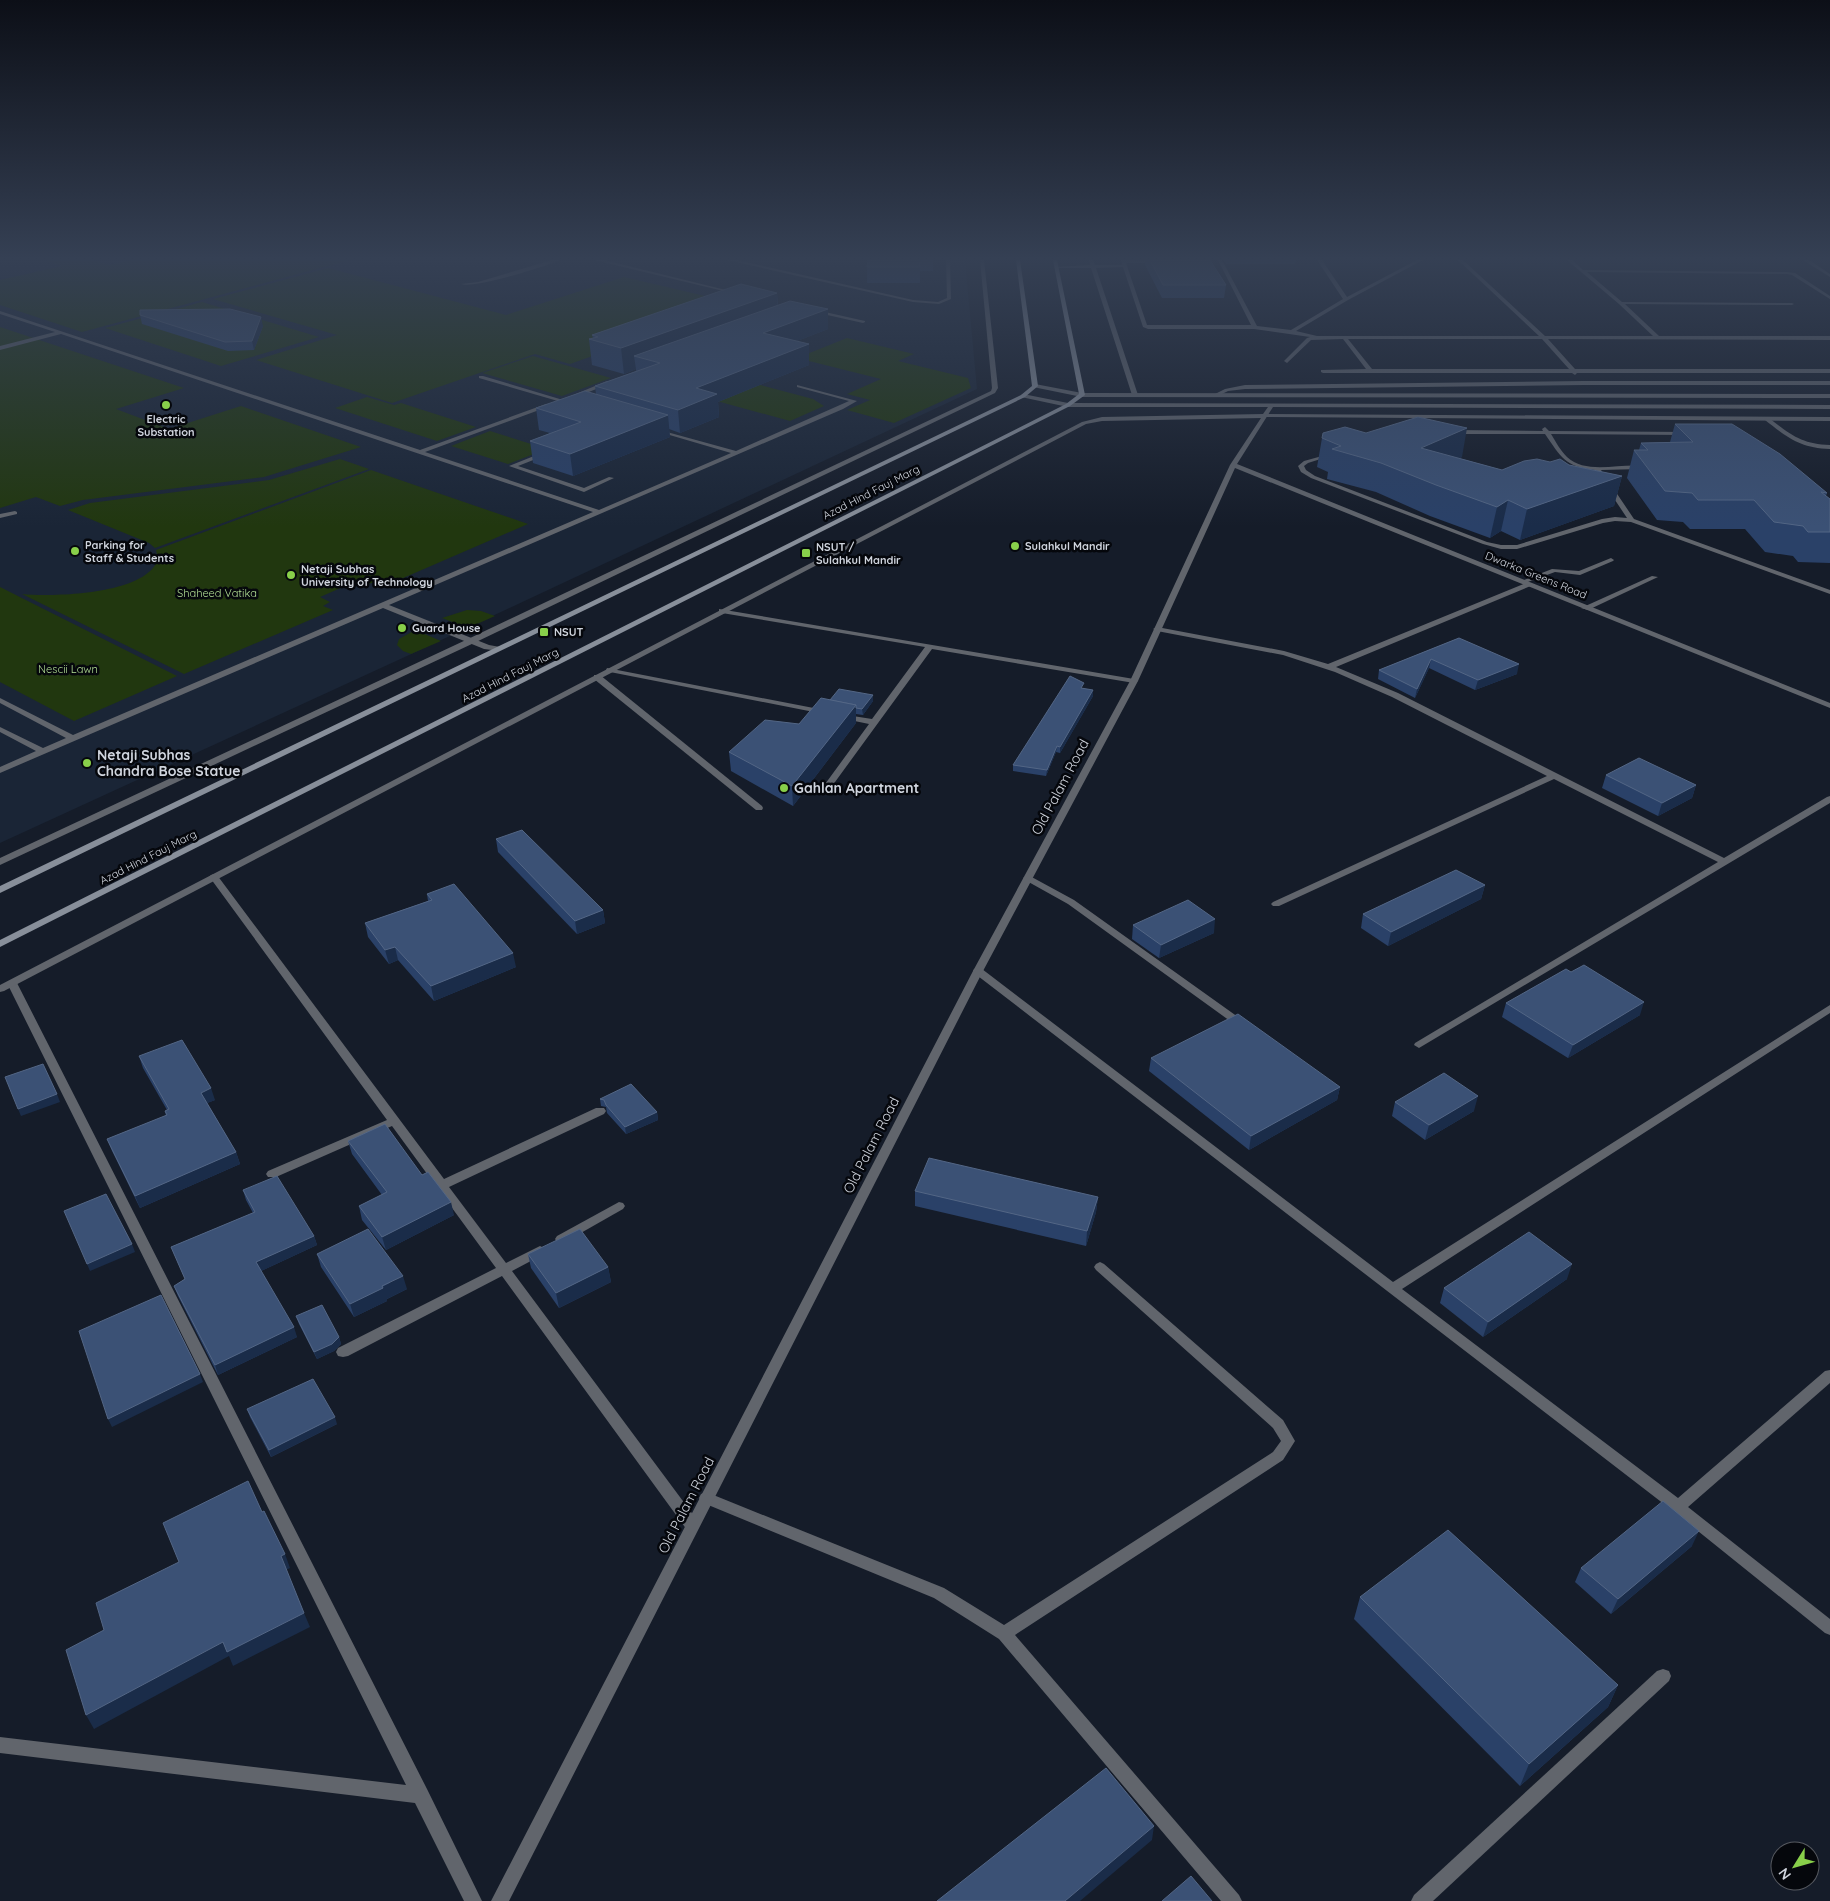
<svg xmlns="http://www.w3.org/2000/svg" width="1830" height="1901" viewBox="0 0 1830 1901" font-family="Quicksand,sans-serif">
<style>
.built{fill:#1a2536}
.green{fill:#21370f}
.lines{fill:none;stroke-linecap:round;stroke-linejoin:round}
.service{fill:#61656c;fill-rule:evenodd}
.minor{fill:#61656c;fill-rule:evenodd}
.tertiary{fill:#61656c;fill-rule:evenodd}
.secondary{fill:#888f9a;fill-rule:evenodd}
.wall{fill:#2a4168}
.shaded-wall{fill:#1a2c49}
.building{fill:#3b5175;stroke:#536685}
.poi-dot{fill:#88cf4a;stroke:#05070c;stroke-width:2}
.labels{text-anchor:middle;stroke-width:5;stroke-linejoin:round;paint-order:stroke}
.far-poi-label{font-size:11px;font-weight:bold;fill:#d0d5de;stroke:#05070c;text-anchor:start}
.far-street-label{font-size:11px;fill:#d0d5de;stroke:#05070c}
.far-park-label{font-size:11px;fill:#b3df95;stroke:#05070c}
.poi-label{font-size:14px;font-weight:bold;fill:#d0d5de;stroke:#05070c;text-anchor:start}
.street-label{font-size:14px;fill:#d0d5de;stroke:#05070c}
</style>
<rect width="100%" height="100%" fill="#151c29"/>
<!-- built -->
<polygon class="built" points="0,260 965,260 977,389 407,656 0,843"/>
<!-- green -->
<g class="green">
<polygon points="46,260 92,260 110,265 131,260 350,260 82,332 0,305 0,280 62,266"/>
<polygon points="328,268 506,315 624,277 739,304 570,364 535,354 392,403 256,360 337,335 213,299"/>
<polygon points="202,302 319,337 221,366 105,328"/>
<polygon points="0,327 184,388 116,409 169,429 241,406 361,447 264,477 83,500 60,506 36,497 0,508"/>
<polygon points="847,338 914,354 898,361 968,378 971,388 894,423 847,410 870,400 847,394 881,379 797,358"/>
<polygon points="533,356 611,378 562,396 482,373"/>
<polygon points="726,376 813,399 824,406 790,421 684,392"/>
<polygon points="367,397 394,405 401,403 476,427 437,441 335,408"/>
<polygon points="490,431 547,449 508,464 451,446"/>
<polygon points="340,459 369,469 155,548 149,543 68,510 90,503 269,480"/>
<path d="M 371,470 L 528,524 L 387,585 L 377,581 L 369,584 L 359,580 L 320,597 L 330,602 L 323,606 L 333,610 L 184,674 L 22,594 C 52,597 147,595 158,559 L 156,550 Z"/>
<polygon points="0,587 177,676 74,721 0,682"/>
<polygon points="467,610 481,611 495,616 468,628 442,618"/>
<polygon points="415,630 441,641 411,654 403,651 397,645 399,639"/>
</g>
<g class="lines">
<!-- service -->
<g class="service">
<path d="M 552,260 L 560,260 C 544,267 474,289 461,284 L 478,282 Z"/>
<polygon points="594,260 604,260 738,293 736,294"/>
<polygon points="727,260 737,260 913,300 938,302 947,298 946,260 950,260 951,299 939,304 913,302"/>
<polygon points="816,310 865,321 865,322 863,323 814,312"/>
<polygon points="0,311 420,450 546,404 550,404 550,406 425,452 599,510 731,453 656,431 656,429 736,451 849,401 797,387 797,385 857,401 843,409 389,605 489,645 500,647 500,651 484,649 383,608 0,773 0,767 36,751 0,732 0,727 43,748 66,738 0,703 0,698 73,735 593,512 61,334 0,350 0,346 55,332 0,314"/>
<polygon points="479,376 483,376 573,403 568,404 479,378"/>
<polygon points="607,381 609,382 609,384 576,397 571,396"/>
<path d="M 1765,418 L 1769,418 C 1791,435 1802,444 1830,445 L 1830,449 C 1800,448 1788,438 1765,420 Z"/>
<polygon points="544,452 546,453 546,455 518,466 584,488 609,477 614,478 584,492 509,466"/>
<polygon points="15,511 17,512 17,514 0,518 0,514"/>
<polygon points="1611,558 1614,560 1613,561 1580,575 1555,572 1525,583 1519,582 1552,569 1579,571"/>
<polygon points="1652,576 1658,577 1588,610 1581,608"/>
</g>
<!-- minor -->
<g class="minor">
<polygon points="980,260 984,260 998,388 995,393 474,643 0,865 0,858 468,639 991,391 992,388"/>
<path d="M 1089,260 L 1093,260 L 1095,265 L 1122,265 L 1121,260 L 1159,261 L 1157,263 L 1126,263 L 1147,325 L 1251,325 L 1218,260 L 1222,260 L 1257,326 L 1291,330 L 1343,299 L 1317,260 L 1322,260 L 1347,297 L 1417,260 L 1423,260 L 1348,300 L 1296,331 L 1317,336 L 1539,336 L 1458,260 L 1463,260 L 1545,336 L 1653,336 L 1619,304 L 1567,260 L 1572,260 L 1583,270 L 1787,272 L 1795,273 L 1830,296 L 1830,299 L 1792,275 L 1787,274 L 1587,272 L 1622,302 L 1792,303 L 1794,304 L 1792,305 L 1625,304 L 1659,336 L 1830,336 L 1830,340 L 1548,339 L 1575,369 L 1830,369 L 1830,373 L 1577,373 L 1575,375 L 1572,373 L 1323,373 L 1321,372 L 1321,370 L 1366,369 L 1343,339 L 1311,340 L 1287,363 L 1284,361 L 1307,338 L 1310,337 L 1254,329 L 1148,329 L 1143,327 L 1123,267 L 1096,268 L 1138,395 L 1135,397 L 1132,395 L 1091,268 L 1056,268 L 1054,267 L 1090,265 ZM 1348,339 L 1542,339 L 1569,369 L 1372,369 Z"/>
<polygon points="1803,260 1809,260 1830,274 1830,277"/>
<polygon points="1584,381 1830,381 1830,385 1584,385 1245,389 1228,391 1216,397 1213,395 1225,389 1245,385"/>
<polygon points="1266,414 1830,417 1830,421 1264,417 1263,416"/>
<path d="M 1545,427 L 1549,431 L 1688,432 L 1689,433 L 1686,435 L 1551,434 C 1556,442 1560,450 1567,457 C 1586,475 1620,463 1643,466 L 1643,468 L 1641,469 L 1601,470 L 1634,519 L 1830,590 L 1830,594 L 1631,522 L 1615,521 L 1603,523 L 1517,549 L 1501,549 L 1483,544 L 1311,478 L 1301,472 L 1298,466 L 1304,461 L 1333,453 L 1333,455 L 1308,463 L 1304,466 L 1306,470 L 1315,476 L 1487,542 L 1501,545 L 1517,545 L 1602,519 L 1615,517 L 1627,518 L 1595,470 C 1565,467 1561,457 1545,434 L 1453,434 L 1450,432 L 1453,430 L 1543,431 L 1542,429 Z"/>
<polygon points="1526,583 1533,585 1336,667 1398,693 1724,858 1827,797 1830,796 1830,803 1419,1048 1414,1045 1415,1043 1718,862 1554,779 1279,906 1273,906 1271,904 1273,902 1547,776 1392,697 1335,672 1283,655 1157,631 1153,629 1157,627 1284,651 1328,664"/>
<polygon points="719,609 1134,679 1138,681 1134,683 932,649 827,793 824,794 820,791 869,724 840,718 840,714 872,719 925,647 722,613 719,613"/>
<polygon points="607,668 824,710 828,712 824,714 610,672 606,670"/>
<polygon points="594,675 600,675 762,806 763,808 762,810 756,810 594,679"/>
<polygon points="214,874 217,875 444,1179 596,1108 604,1108 606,1111 604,1114 449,1187 506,1263 540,1246 544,1248 546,1251 544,1254 512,1271 697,1520 699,1525 697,1530 692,1531 687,1530 502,1276 348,1356 343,1357 338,1356 336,1352 338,1348 496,1268 392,1126 276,1177 268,1177 266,1174 268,1171 387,1120 211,879 209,877 211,875"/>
<polygon points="1028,875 1074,900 1245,1022 1246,1024 1245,1026 1237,1026 1068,904 1025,880 1023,878"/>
<polygon points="978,968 982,969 1393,1282 1830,1005 1830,1013 1402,1289 1678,1498 1825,1371 1830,1370 1830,1383 1688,1507 1830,1619 1830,1635 1825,1633 1673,1511 974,973 973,971 974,969"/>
<polygon points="12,980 17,983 427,1789 482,1901 464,1901 415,1803 0,1753 0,1737 406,1785 7,983"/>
<polygon points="619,1202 623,1203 625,1206 623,1209 565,1242 561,1244 557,1242 555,1239 557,1236"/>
<polygon points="1100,1262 1104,1264 1283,1420 1295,1441 1283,1460 1015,1635 1239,1895 1242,1901 1221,1901 999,1639 934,1598 701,1502 699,1498 701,1494 706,1492 711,1494 944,1588 1004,1625 1273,1452 1281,1441 1273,1428 1096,1270 1094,1267 1096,1264"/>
<polygon points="1663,1669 1669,1671 1671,1676 1669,1681 1433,1901 1411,1901 1414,1895 1657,1671"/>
</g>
<!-- tertiary -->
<g class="tertiary">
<polygon points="1035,384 1082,393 1830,394 1830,398 1082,397 1033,387 1033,385"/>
<polygon points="1023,394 1068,403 1830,405 1830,409 1273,407 1237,464 1830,703 1830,708 1235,468 1138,681 983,971 509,1901 491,1901 973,971 1130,681 1230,465 1261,418 1102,421 1086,424 4,991 0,992 0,985 1082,422 1102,417 1263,414 1268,407 1068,407 1021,397 1021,395"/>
</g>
<!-- secondary -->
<g class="secondary">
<polygon points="1016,260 1020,260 1038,386 1025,397 0,893 0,886 1021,395 1032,386"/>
<polygon points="1053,260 1057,260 1085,395 1070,406 0,947 0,940 1066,404 1079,394"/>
</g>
</g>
<!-- wall -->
<g class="wall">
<polygon points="868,260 933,260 933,271 920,271 920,283 867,283 867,267"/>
<polygon points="1145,260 1210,260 1226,285 1224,298 1162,298 1145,265"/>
<polygon points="1224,260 1296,260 1295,264 1226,264"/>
<polygon points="777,293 778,305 828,329 797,341 809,365 718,402 719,417 680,433 669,429 670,437 573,476 533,463 530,441 550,433 539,430 536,408 596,394 595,386 636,371 636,369 624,374 592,365 589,339 593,338 592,335"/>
<polygon points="140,315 263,326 254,350 228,351 142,324"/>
<polygon points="1675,424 1827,493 1826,496 1830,499 1830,563 1798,562 1793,556 1765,552 1745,529 1690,529 1683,522 1657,520 1627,478 1634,450 1639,450 1641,443 1670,442"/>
<polygon points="1322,438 1462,457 1459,458 1502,470 1550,462 1569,465 1622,476 1614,506 1520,540 1501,531 1490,538 1430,516 1376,492 1327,479 1328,472 1317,467"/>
<polygon points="1459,638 1517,674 1475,690 1429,668 1415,698 1378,679 1379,670"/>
<polygon points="1083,688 1093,696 1060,753 1056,752 1046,776 1013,771 1013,765"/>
<polygon points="830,700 873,701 863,715 856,714 856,723 793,806 731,771 729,752 799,724"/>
<polygon points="1606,775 1696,785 1692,798 1658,816 1602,788"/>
<polygon points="496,839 603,910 605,923 577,934 498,852"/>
<polygon points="1485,885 1481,899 1388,946 1361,928 1363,914"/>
<polygon points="427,894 516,967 434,1001 398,960 389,964 368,937 365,923 428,901"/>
<polygon points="1133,925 1214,933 1159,958 1132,939"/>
<polygon points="1506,1003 1640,1015 1568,1058 1502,1017"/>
<polygon points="139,1056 215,1100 207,1103 236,1152 240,1164 140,1208 112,1151 107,1139 166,1116 165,1111 167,1110 143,1068"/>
<polygon points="1151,1058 1340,1087 1337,1100 1249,1150 1149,1071"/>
<polygon points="600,1099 657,1112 658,1120 626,1134 607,1113 606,1107 601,1106"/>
<polygon points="1395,1102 1474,1111 1425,1140 1392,1116"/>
<polygon points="348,1141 422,1175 454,1215 386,1250 362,1220 359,1206 382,1195 352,1154"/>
<polygon points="243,1190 314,1236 317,1245 261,1271 297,1337 218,1375 178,1296 174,1286 185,1279 171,1247 253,1213 246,1200"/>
<polygon points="915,1191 1098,1197 1096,1212 1086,1246 915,1206"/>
<polygon points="317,1254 407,1289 387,1299 387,1301 354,1317 321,1267"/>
<polygon points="528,1254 608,1267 611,1282 559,1308 531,1268"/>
<polygon points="1567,1279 1483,1337 1440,1303 1444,1288"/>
<polygon points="296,1316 339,1337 341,1344 334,1351 317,1359 299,1324"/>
<polygon points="247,1409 337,1424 271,1457 250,1417"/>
<polygon points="1692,1546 1611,1614 1575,1582 1581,1568"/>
<polygon points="1360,1597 1618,1685 1608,1707 1520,1786 1354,1619"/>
</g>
<!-- shaded-wall -->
<g class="shaded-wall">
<polygon points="777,293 778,317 634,356 636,369 624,374 621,348"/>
<polygon points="828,309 828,329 764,354 763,333"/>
<polygon points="261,317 263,326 254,350 252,341"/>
<polygon points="809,344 809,365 718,402 719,417 680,433 678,410 696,388"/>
<polygon points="668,415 670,437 573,476 570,454"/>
<polygon points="1467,428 1462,457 1416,477 1421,448"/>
<polygon points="1622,476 1614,506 1520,540 1527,509"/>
<polygon points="1508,500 1501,531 1490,538 1497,507"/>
<polygon points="1431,659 1429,668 1415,698 1417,689"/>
<polygon points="1519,664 1517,674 1475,690 1478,680"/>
<polygon points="1093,690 1093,696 1060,753 1060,747"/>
<polygon points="873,695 873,701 863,715 862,709"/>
<polygon points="856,705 856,723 793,806 792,786"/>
<polygon points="1057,746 1056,752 1046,776 1047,770"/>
<polygon points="1696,785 1692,798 1658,816 1662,803"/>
<polygon points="1485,885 1481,899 1388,946 1391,932"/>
<polygon points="603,910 605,923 577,934 575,921"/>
<polygon points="1215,919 1214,933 1159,958 1161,945"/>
<polygon points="395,947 398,960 389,964 385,950"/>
<polygon points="513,953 516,967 434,1001 431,986"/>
<polygon points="1644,1002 1640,1015 1568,1058 1573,1045"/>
<polygon points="1340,1087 1337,1100 1249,1150 1251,1136"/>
<polygon points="211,1088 215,1100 205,1104 201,1093"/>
<polygon points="57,1094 60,1102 21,1116 18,1109"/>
<polygon points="1478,1096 1474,1111 1425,1140 1429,1125"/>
<polygon points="657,1112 658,1120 626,1134 625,1127"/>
<polygon points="236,1152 240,1164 140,1208 135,1196"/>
<polygon points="1098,1197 1096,1212 1086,1246 1087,1231"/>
<polygon points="451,1202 454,1215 386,1250 382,1237"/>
<polygon points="314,1236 317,1245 259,1272 256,1262"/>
<polygon points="132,1244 135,1252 90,1271 87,1264"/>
<polygon points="1572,1264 1567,1279 1483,1337 1488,1322"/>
<polygon points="608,1267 611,1282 559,1308 556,1293"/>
<polygon points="403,1276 407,1289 387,1299 387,1301 354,1317 350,1304"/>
<polygon points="294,1327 297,1337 218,1375 215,1365"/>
<polygon points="339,1337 341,1344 334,1351 317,1359 314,1352"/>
<polygon points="200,1374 203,1382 112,1427 108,1419"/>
<polygon points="335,1417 337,1424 271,1457 269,1450"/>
<polygon points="1699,1531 1692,1546 1611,1614 1618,1599"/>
<polygon points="285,1554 290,1568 286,1570 281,1556"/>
<polygon points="304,1613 310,1627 233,1666 229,1656 94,1729 86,1715 223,1642"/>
<polygon points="1618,1685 1608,1707 1520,1786 1529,1764"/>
<polygon points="1154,1826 1152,1840 1080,1901 1065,1901"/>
</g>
<!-- building -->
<g class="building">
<polygon points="868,260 919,260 920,267 867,267"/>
<polygon points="1150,260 1210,260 1226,285 1163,285"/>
<polygon points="741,284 777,293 621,348 589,339 598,337 592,335"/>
<polygon points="790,301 828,309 763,333 809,344 696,388 717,394 678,410 595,386 660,363 634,356"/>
<polygon points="230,309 261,317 252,341 225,342 140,315 140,310"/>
<polygon points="585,391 668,415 570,454 530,441 581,422 536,408"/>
<polygon points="1418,417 1467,428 1421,448 1502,470 1524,461 1537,459 1550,462 1560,459 1569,465 1622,476 1527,509 1508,500 1497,507 1436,485 1381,463 1332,449 1341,446 1322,438 1323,433 1345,427 1366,433"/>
<polygon points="1675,424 1732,424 1780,454 1827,493 1821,492 1830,499 1830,532 1808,532 1803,526 1774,522 1754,500 1698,500 1692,493 1665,491 1634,450 1648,450 1641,443 1693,442"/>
<polygon points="1459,638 1519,664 1478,680 1431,659 1417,689 1379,670"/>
<polygon points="1070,676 1084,683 1081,688 1093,690 1060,747 1057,746 1047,770 1013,765"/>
<polygon points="839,689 873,695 862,709 856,708 856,705 830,700"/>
<polygon points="821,698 856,705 792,786 729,752 765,720 799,724"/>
<polygon points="1639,758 1696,785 1662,803 1606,775"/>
<polygon points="522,830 603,910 575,921 496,839"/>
<polygon points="1456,870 1485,885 1391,932 1363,914"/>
<polygon points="454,884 513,953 431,986 395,947 385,950 365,923 432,900 427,894"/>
<polygon points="1188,900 1215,919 1161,945 1133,925"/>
<polygon points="1584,965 1644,1002 1573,1045 1506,1003 1566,969 1571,972"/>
<polygon points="1238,1014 1340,1087 1251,1136 1151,1058"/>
<polygon points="182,1040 211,1088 201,1093 236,1152 135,1196 107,1139 167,1115 165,1111 169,1109 139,1056"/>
<polygon points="43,1064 57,1094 18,1109 5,1077"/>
<polygon points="1444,1073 1478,1096 1429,1125 1395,1102"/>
<polygon points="631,1084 657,1112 625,1127 606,1105 604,1100 600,1099"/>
<polygon points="385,1124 422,1175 428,1172 451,1202 382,1237 359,1206 387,1192 348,1141"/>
<polygon points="929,1158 1098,1197 1087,1231 915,1191"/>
<polygon points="277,1176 314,1236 256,1262 294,1327 215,1365 174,1286 185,1279 171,1247 255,1212 243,1190"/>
<polygon points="106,1194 132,1244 87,1264 64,1211"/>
<polygon points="368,1229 403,1276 382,1286 383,1288 350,1304 317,1254"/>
<polygon points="580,1229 608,1267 556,1293 528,1254"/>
<polygon points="1529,1232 1572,1264 1488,1322 1444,1288"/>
<polygon points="161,1295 200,1374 108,1419 79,1331"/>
<polygon points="322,1305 339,1337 332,1344 314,1352 296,1316"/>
<polygon points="313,1379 335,1417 269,1450 247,1409"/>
<polygon points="248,1481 262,1512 264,1511 285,1554 281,1556 304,1613 227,1652 223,1642 86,1715 66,1650 104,1630 96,1603 179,1562 163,1523"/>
<polygon points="1663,1501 1699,1531 1618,1599 1581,1568"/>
<polygon points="1448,1530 1618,1685 1529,1764 1360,1597"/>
<polygon points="1106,1768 1154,1826 1065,1901 937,1901"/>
<polygon points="1191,1876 1212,1901 1162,1901"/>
</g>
<!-- sky -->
<linearGradient id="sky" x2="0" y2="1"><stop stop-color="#0c0f17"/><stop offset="0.49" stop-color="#354054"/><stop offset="1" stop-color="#354054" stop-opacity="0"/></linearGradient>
<rect width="1830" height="527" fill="url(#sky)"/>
<!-- markers -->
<g class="poi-dot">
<circle cx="166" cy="405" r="5"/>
<circle cx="1015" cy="546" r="5"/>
<circle cx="75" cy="551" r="5"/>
<rect x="801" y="548" width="10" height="10" rx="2.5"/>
<circle cx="291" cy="575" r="5"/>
<circle cx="402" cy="628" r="5"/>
<rect x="539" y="627" width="10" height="10" rx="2.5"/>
<circle cx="87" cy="763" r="5"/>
<circle cx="784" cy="788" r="5"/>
</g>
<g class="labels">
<!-- far-poi labels -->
<g class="far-poi-label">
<text x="166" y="423" text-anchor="middle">Electric<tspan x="166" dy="13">Substation</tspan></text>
<text x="85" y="549">Parking for<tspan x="85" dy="13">Staff &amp; Students</tspan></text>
<text x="1025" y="550">Sulahkul Mandir</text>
<text x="816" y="551">NSUT /<tspan x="816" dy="13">Sulahkul Mandir</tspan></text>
<text x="301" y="573">Netaji Subhas<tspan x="301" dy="13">University of Technology</tspan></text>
<text x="412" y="632">Guard House</text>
<text x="554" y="636">NSUT</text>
</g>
<!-- far-street labels -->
<g class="far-street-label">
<text transform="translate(871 492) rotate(-27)" y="4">Azad Hind Fauj Marg</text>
<text transform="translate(1536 575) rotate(22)" y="4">Dwarka Greens Road</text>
<text transform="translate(510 675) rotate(-27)" y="4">Azad Hind Fauj Marg</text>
<text transform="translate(148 857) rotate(-27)" y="4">Azad Hind Fauj Marg</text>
</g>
<!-- far-park labels -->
<g class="far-park-label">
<text x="217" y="597">Shaheed Vatika</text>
<text x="68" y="673">Nescii Lawn</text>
</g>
<!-- poi labels -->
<g class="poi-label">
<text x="97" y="760">Netaji Subhas<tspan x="97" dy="16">Chandra Bose Statue</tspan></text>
<text x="794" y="793">Gahlan Apartment</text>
</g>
<!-- street labels -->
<g class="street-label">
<text transform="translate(1060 787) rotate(-62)" y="5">Old Palam Road</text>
<text transform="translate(871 1145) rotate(-63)" y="5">Old Palam Road</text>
<text transform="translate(686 1505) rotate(-63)" y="5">Old Palam Road</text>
</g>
</g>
<!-- north arrow -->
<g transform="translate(1795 1866) rotate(233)"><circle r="24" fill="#05070c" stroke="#565960"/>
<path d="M0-4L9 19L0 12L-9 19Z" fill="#88cf4a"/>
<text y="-8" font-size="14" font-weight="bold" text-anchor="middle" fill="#d0d5de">N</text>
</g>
</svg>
